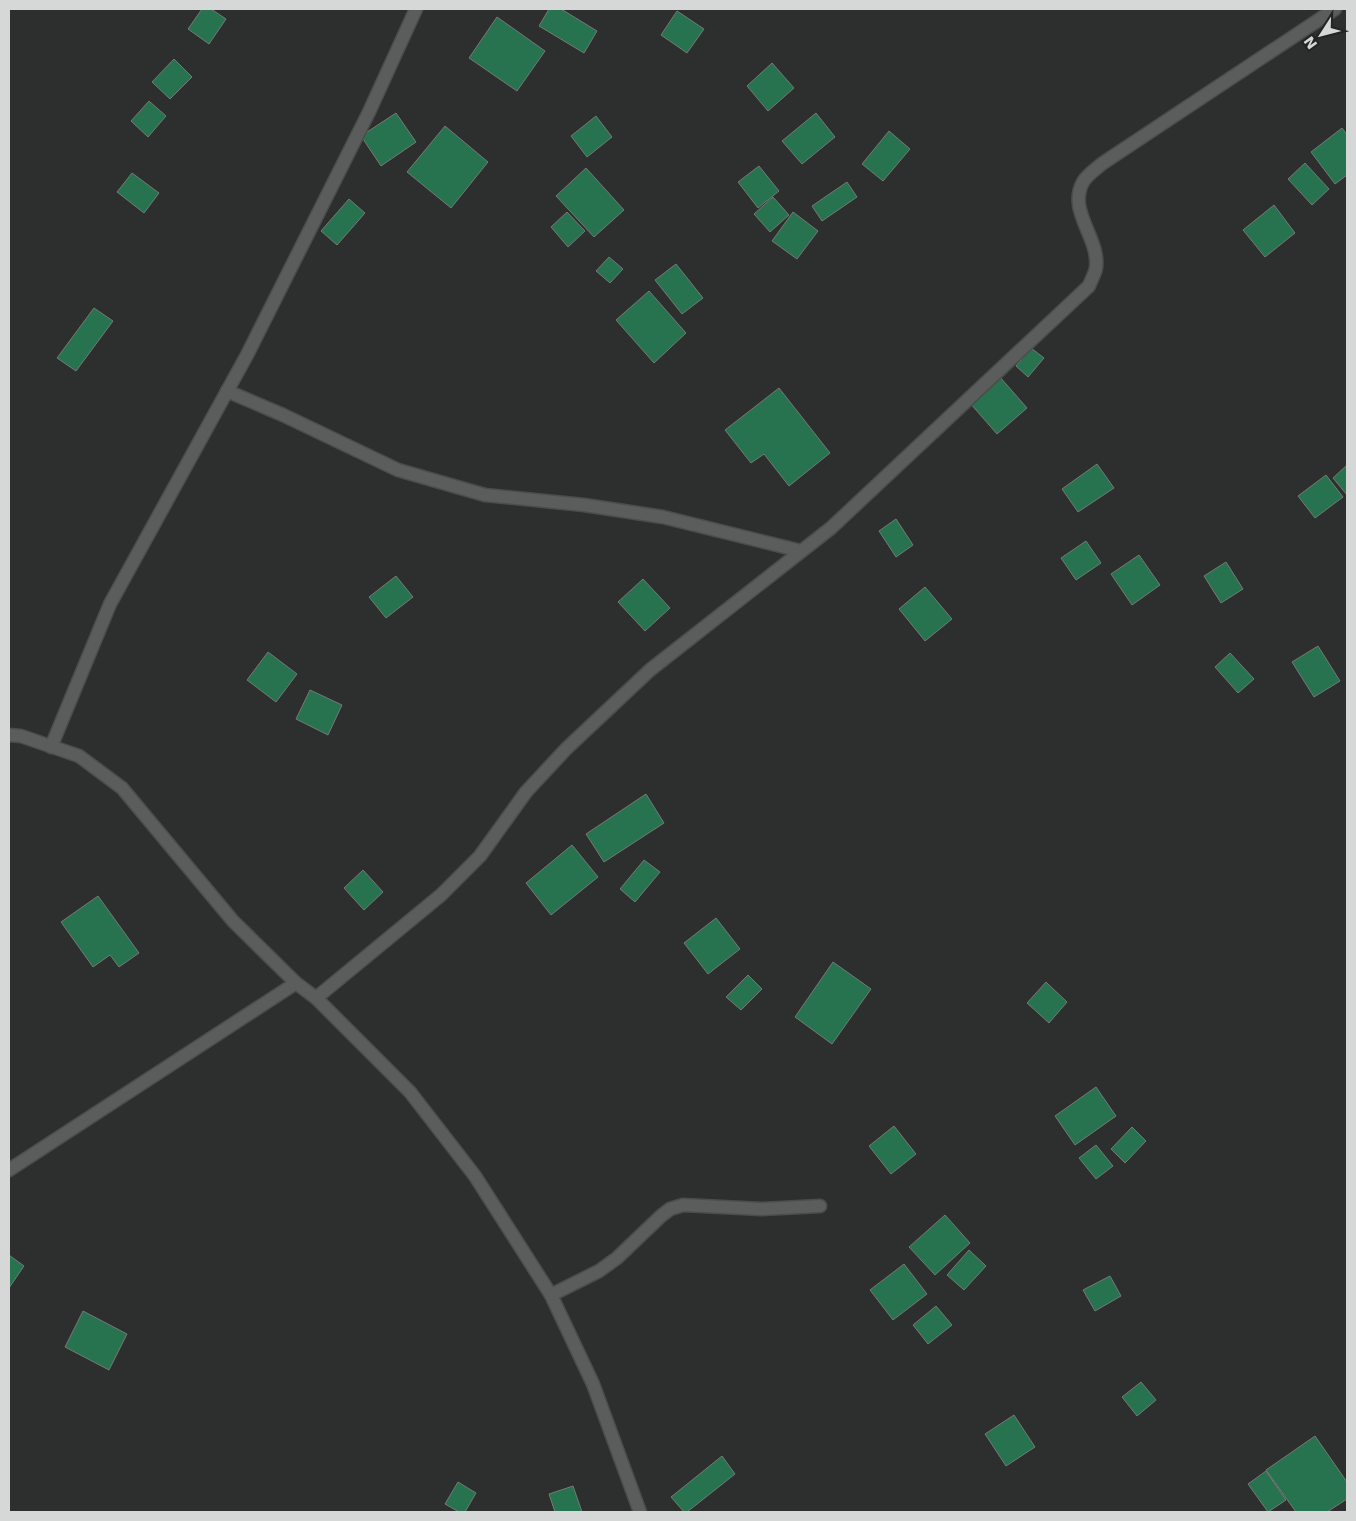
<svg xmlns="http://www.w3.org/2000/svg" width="1356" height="1521" viewBox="0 0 1356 1521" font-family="'DejaVu Sans',sans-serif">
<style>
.building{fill:#277350;stroke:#767977}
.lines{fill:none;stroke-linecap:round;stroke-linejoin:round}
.minor-casing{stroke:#4a4d4b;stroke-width:15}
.minor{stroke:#5a5d5b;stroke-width:12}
</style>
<rect width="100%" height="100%" fill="#2c2f2d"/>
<!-- building -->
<g class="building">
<polygon points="202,9 211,9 226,19 209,44 188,29"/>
<polygon points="549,9 561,9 597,31 584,53 539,26"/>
<polygon points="677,11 704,29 687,53 661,35"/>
<polygon points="497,17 545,51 517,91 469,58"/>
<polygon points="174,59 192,77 170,99 152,82"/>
<polygon points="772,63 794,88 768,111 747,86"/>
<polygon points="149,101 166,116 148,137 131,121"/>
<polygon points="396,113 416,142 381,166 361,136"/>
<polygon points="816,113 835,137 802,164 782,141"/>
<polygon points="596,116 612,137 587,157 571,136"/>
<polygon points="445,126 488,162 451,208 407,172"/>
<polygon points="1342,128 1347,135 1347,175 1335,184 1311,152"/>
<polygon points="889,131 910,149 883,181 862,164"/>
<polygon points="1305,163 1329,189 1312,205 1288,179"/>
<polygon points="759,166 779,191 758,208 738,182"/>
<polygon points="586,168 624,210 594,237 556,196"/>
<polygon points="132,173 159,193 144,213 117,192"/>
<polygon points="847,182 857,197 822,221 812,206"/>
<polygon points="773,197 789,215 770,232 754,214"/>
<polygon points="349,199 365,213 337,245 321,231"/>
<polygon points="1274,205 1295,233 1265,257 1243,230"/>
<polygon points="567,212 585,231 568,247 551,227"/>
<polygon points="793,212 818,231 797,259 772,241"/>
<polygon points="609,257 623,269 610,283 596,271"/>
<polygon points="676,264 703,298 682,314 655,280"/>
<polygon points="649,291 686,333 654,363 616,320"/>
<polygon points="94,308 113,321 76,371 57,358"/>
<polygon points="1031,348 1044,358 1028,377 1016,366"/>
<polygon points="999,376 1027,408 997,434 969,402"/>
<polygon points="779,388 830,453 789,486 764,454 751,463 725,430"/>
<polygon points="1097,464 1114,488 1078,512 1062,489"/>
<polygon points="1347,465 1347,495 1333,478"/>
<polygon points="1326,475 1343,497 1315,518 1298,496"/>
<polygon points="896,519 913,545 896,557 879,531"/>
<polygon points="1086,541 1101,563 1076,580 1061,558"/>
<polygon points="1139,555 1160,585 1132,605 1111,574"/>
<polygon points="1226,562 1243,589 1221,603 1204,576"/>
<polygon points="396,576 413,597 386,618 369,597"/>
<polygon points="643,579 670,608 645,631 618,602"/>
<polygon points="925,587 952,619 925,641 899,609"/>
<polygon points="1318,646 1340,681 1314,697 1292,662"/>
<polygon points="268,652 297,674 276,702 247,680"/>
<polygon points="1230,653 1254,679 1238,693 1215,667"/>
<polygon points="310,690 342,705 328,735 296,719"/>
<polygon points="646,794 664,823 604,862 586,834"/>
<polygon points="572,845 598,877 551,915 526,883"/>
<polygon points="644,860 660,872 635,902 620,889"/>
<polygon points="363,870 383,892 364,910 344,888"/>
<polygon points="98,896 139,953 119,967 110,955 93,967 61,922"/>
<polygon points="716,918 740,949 708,974 684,943"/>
<polygon points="833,962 871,989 832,1044 795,1017"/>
<polygon points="748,975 762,989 741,1010 726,997"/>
<polygon points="1046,982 1067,1002 1049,1023 1027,1003"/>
<polygon points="1096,1087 1116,1116 1075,1145 1055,1116"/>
<polygon points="894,1126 916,1154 891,1174 869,1146"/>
<polygon points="1132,1127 1146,1141 1125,1163 1111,1149"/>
<polygon points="1096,1145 1113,1166 1096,1179 1079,1158"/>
<polygon points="945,1215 970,1243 935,1275 909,1247"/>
<polygon points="969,1250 986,1266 964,1290 947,1275"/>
<polygon points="9,1255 24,1266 9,1288"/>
<polygon points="904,1264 927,1294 893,1320 870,1290"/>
<polygon points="1110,1276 1121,1296 1095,1311 1083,1290"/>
<polygon points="936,1306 952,1325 928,1344 913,1325"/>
<polygon points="83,1311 127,1334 109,1370 65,1347"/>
<polygon points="1141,1382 1156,1400 1137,1416 1122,1397"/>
<polygon points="1014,1415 1035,1447 1006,1466 985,1434"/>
<polygon points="1315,1436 1347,1482 1347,1499 1327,1512 1296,1512 1266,1470"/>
<polygon points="722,1456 735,1474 687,1512 684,1512 671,1497"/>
<polygon points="1266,1471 1286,1500 1268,1512 1248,1484"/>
<polygon points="458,1482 476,1493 465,1512 459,1512 445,1504"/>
<polygon points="573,1486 582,1512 555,1512 549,1494"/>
</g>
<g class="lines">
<defs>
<g id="minor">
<polyline points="227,391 283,415 398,470 485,495 584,505 663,517 801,551"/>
<polyline points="9,735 21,736 79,756 122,788 233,921 296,983 316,998 410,1092 475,1176 551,1295 593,1384 640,1512"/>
<polyline points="51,747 110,604 247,355 369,112 416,9"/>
<path d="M 316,998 L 441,895 L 480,856 L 526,792 L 566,749 L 650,670 L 831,528 L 1089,286 C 1091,280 1095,274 1096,268 C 1100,238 1067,211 1083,182 C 1087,175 1097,168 1103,163 L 1335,9"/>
<polyline points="9,1170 296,983"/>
<polyline points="551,1295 599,1271 617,1258 661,1216 670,1209 683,1205 761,1209 820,1206"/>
</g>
</defs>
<!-- minor casing -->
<use href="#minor" class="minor-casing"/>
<!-- minor -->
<use href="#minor" class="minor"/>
</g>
<!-- border -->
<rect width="1356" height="1521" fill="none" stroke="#d6d8d7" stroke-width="20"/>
<!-- north arrow -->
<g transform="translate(1321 35) rotate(234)" stroke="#222523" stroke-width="4" paint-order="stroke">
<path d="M0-4L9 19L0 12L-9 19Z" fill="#d6d8d7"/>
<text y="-8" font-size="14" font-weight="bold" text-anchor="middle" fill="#d6d8d7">N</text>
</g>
</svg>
